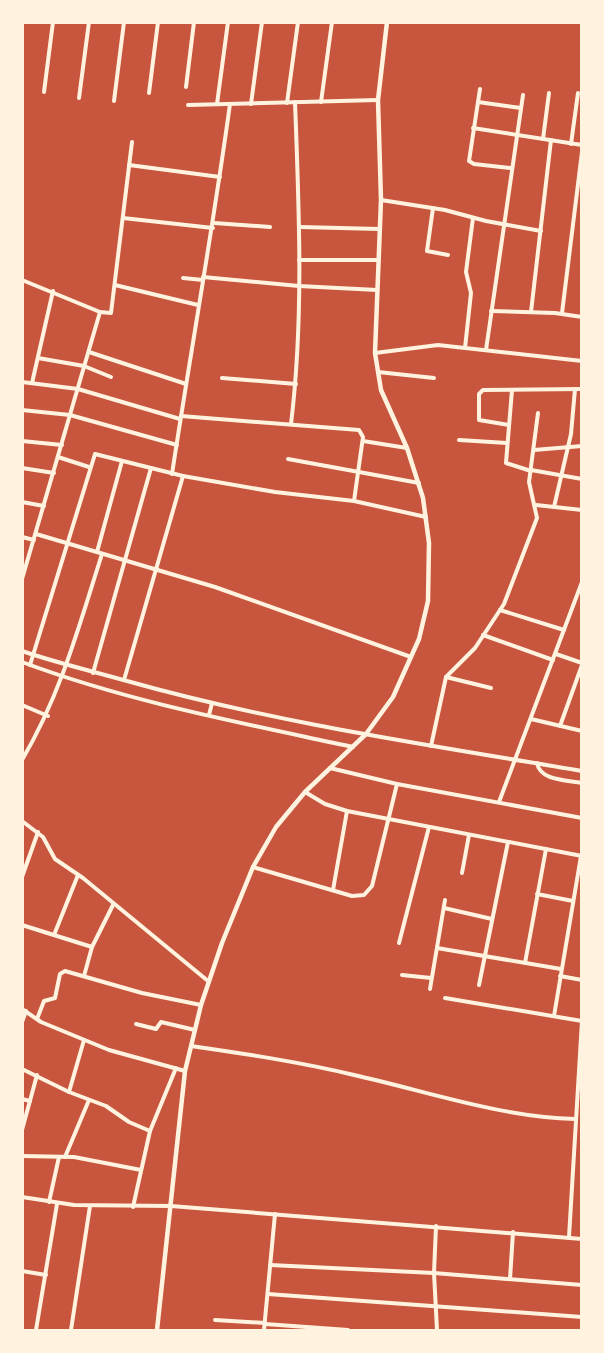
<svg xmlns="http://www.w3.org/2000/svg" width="604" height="1353" viewBox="0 0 604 1353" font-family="'Noto Sans',sans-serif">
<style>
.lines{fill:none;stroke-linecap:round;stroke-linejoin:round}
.minor{stroke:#fff3e0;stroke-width:4}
.tertiary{stroke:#fff3e0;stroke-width:4.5}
</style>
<rect width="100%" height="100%" fill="#c8553d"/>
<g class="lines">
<!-- minor -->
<g class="minor">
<polyline points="186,87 194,22"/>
<polyline points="480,89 469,161 474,164 511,168"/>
<polyline points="44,92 53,22"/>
<polyline points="149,93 158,22"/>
<polyline points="79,98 89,22"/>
<polyline points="114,101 124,22"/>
<polyline points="321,102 332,22"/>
<polyline points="478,102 521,108"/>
<polyline points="287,103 298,22"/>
<polyline points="217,104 228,22"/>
<polyline points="251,104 262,22"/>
<polyline points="188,105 378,100"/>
<polyline points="473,128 582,145"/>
<polyline points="543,139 549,93"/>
<polyline points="571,144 578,93"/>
<polyline points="129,165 220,177"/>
<polyline points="381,200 445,210 486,221 541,231"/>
<polyline points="433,208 427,251 448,255"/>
<polyline points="123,218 213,228"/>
<polyline points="214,223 270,227"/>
<polyline points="300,227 379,229"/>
<polyline points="299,260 378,260"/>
<polyline points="203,277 299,286 377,290"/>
<polyline points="183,278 203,280"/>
<polyline points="22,280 100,312 111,313 132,142"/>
<polyline points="115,285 198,305"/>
<polyline points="491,311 555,313 582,317"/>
<polyline points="531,312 551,140"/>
<polyline points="562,313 582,152"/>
<polyline points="465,348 471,293 466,272 473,218"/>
<polyline points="486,350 523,95"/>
<polyline points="89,352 186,384"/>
<polyline points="375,353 438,345 582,361"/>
<polyline points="38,358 84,366 111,377"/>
<polyline points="378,372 434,378"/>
<polyline points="222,378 296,384"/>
<polyline points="22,382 78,389 180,419"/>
<polyline points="32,383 53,291"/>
<polyline points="512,390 506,463 531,471"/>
<polyline points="22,410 70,415 177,445"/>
<polyline points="181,416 359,430 363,437 354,501"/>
<path d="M 291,424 C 304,317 299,209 295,102"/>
<polyline points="509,425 479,420 479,394 483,390 582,389"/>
<polyline points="459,440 507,443"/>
<polyline points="22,441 62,445"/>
<polyline points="363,441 407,448"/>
<polyline points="534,450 582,446"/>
<polyline points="58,457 89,467"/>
<polyline points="288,459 419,483"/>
<polyline points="22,468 54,473"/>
<polyline points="531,470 582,479"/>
<path d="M 172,474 C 191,350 213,228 230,104"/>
<polyline points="22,502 44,506"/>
<polyline points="536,505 582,510"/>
<polyline points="554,507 571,434 575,389"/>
<polyline points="36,534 215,587 411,657"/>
<polyline points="22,537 34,540"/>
<polyline points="97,552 122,461"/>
<polyline points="22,579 100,312"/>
<polyline points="500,610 564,630"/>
<polyline points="483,635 553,660"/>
<path d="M 22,651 C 57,663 92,671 127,681 C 276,723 429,745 582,771"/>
<polyline points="556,654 582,663"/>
<path d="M 22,662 C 129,702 242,723 353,747"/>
<polyline points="30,665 95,454 183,476 275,492 354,501 426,517"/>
<polyline points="93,673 151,468"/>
<polyline points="446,677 491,688"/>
<polyline points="124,680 183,476"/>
<polyline points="22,705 48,716"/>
<polyline points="209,715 212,703"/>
<polyline points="531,719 582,731"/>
<polyline points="560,726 582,665"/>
<polyline points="431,746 446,677 475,648 504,604 537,518 529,482 538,413"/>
<path d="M 22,760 C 61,694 79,626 102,554"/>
<path d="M 537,763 C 540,781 567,780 582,783"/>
<polyline points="330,768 397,784 582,818"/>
<polyline points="305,792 325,804 347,811 582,856"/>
<polyline points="499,802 582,582"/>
<polyline points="22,821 43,837 55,859 83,878 208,981"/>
<polyline points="253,867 352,896 364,895 372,886 397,784"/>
<polyline points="462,873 469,835"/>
<polyline points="22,877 38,832"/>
<polyline points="333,890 347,811"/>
<polyline points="537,894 573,901"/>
<polyline points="444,908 492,919"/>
<polyline points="22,925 92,947"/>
<polyline points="54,935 78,875"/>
<polyline points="399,943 429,827"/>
<polyline points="437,948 561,969"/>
<polyline points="525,963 546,849"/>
<polyline points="402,975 431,978"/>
<polyline points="84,976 92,947 113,905"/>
<polyline points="560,976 582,980"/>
<polyline points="479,985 508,842"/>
<polyline points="430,989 445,900"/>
<polyline points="445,998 582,1021"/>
<polyline points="22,1009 41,1022 109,1050 185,1071"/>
<polyline points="554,1016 581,856"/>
<polyline points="37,1019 44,1001 55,998 60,974 65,971 142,993 201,1005"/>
<polyline points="22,1022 26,1011"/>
<polyline points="136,1024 156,1029 161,1022 195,1030"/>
<path d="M 191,1046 C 246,1054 300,1062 354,1075 C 426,1091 500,1117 575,1119"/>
<polyline points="22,1069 69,1092 106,1106 129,1122 150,1131"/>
<polyline points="69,1092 84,1040"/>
<polyline points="22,1099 30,1101"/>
<polyline points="22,1130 37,1075"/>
<polyline points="22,1156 74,1157 141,1170"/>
<polyline points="65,1157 89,1100"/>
<polyline points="22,1197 74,1205 171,1206 582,1239"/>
<polyline points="49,1202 59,1157"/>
<polyline points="133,1207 150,1131 176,1068"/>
<polyline points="436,1226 434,1273 437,1330"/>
<polyline points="569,1237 582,1021"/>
<polyline points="270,1265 434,1273 582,1285"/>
<polyline points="22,1271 46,1275"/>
<polyline points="510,1279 513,1232"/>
<polyline points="268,1294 582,1317"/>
<polyline points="215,1320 265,1323"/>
<polyline points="265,1324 348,1330"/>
<polyline points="36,1330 57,1204"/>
<polyline points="71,1330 90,1206"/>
<polyline points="264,1330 275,1214"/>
</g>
<!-- tertiary -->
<polyline class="tertiary" points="157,1330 185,1071 201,1005 222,943 253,867 276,827 305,792 366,734 393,697 419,639 428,601 429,543 423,498 407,448 381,390 375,353 381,200 378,100 387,22"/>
</g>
<!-- border -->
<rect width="604" height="1353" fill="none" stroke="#fff3e0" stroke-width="48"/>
</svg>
